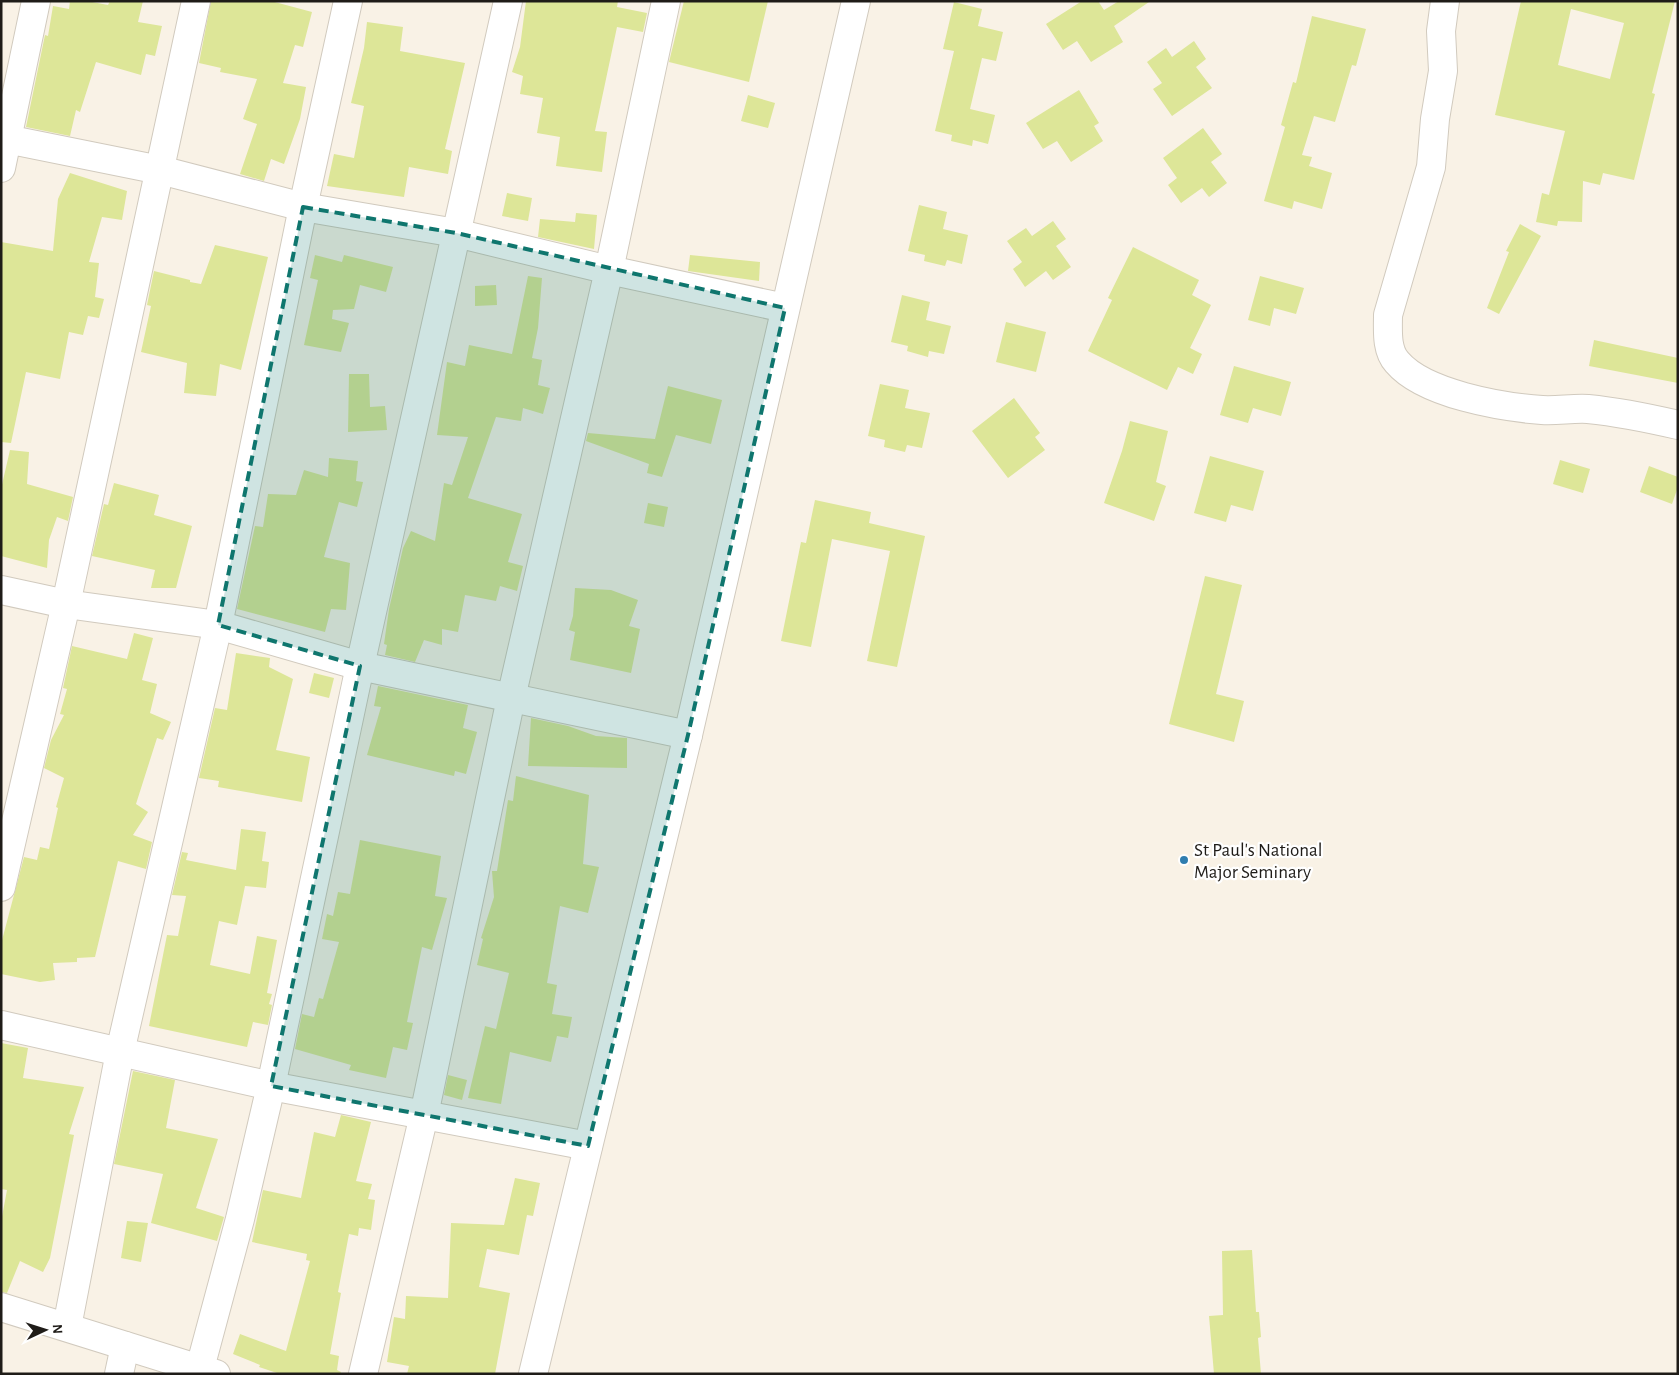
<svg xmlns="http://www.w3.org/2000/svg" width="1679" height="1375" viewBox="0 0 1679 1375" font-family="'Alegreya Sans',sans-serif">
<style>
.building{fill:#dde698;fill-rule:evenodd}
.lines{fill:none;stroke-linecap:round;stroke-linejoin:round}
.street-casing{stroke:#d1cabe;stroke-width:30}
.street{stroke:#fff;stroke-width:28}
.marked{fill:#0f766e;fill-opacity:0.2;stroke:#0f766e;stroke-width:4;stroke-dasharray:10 6;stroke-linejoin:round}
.poi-dot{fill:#2f7daf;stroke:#fff;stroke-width:2}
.labels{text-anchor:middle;stroke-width:4.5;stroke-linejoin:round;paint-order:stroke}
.poi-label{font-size:19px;fill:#1f1c18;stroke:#fff;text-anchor:start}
</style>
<rect width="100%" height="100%" fill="#f9f2e6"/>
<!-- building -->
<g class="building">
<polygon points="70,1 87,1 108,5 110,1 143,1 138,22 162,26 155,56 146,54 141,75 96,62 80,112 76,110 70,136 26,127 45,35 48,36 53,6 69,9"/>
<polygon points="211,1 271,1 312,12 303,47 295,45 283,83 306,87 300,119 284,164 271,159 264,181 240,174 257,124 243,119 257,79 220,72 221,68 199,63"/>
<polygon points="526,1 618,1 617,7 647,13 643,32 617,27 595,131 607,132 602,172 556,166 560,137 537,133 543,98 520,94 523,76 512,72 520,47"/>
<polygon points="684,1 768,1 749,82 669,62"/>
<polygon points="1082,1 1098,1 1104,10 1119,1 1149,2 1114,26 1123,42 1091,62 1077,41 1063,50 1046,24"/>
<path d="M 1521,1 L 1675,1 L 1652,93 L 1655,94 L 1634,180 L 1603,173 L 1600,185 L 1583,181 L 1582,222 L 1558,221 L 1557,226 L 1536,222 L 1542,193 L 1549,195 L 1565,131 L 1495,115 ZM 1571,9 L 1624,23 L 1610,79 L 1558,65 Z"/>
<polygon points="954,2 982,9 978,26 1003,32 996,61 982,58 970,109 995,115 988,144 973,140 972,146 951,141 952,135 935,131 954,51 943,49"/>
<polygon points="1312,16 1366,29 1356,66 1352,65 1335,122 1314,116 1302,155 1312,157 1309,166 1332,173 1322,209 1294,201 1292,209 1264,201 1285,127 1281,125 1293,82 1296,83"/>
<polygon points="367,22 403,27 400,51 465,63 445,149 452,151 448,174 409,167 404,197 327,186 334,154 354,158 364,106 351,103 364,48"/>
<polygon points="1194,41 1206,59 1196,67 1212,88 1172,116 1153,89 1162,83 1147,62 1166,48 1172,57"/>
<polygon points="1079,90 1099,123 1094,126 1103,141 1071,162 1057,141 1043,149 1026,123"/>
<polygon points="748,95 775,103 768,128 741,121"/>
<polygon points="1203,128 1222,154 1211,162 1227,183 1209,197 1202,188 1181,203 1168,185 1177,178 1163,158"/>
<polygon points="70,173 127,191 122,220 102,217 89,262 99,263 95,297 104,299 99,318 88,316 83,335 69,332 60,379 26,372 11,443 1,442 1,242 53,251 58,199"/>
<polygon points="507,193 532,198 528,221 502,216"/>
<polygon points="919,205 947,212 943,229 968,235 962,264 947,260 945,266 924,261 925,255 908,251"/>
<polygon points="576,213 597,215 594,249 538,237 540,219 575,222"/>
<polygon points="1053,221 1066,239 1056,246 1071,267 1053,280 1046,271 1025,287 1013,269 1022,262 1007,241 1026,228 1032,236"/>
<polygon points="1520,224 1541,236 1499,314 1487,308 1509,252 1506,251"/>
<polygon points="215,245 268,257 241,370 220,364 216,396 184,393 187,363 141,352 151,306 147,305 154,271 190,280 190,282 201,284"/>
<polygon points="1133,247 1199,280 1192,295 1211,305 1190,348 1202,354 1193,374 1178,367 1167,390 1088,351 1112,300 1108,298"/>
<polygon points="315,255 342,262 344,255 393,267 386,292 360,285 354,309 333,310 332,319 349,323 341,352 304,345 318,280 310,278"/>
<polygon points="690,255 760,262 759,281 688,271"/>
<polygon points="528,276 542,278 538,328 532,358 542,360 538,385 550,388 543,414 523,408 521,421 496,417 468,498 522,514 508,562 523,566 517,591 500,586 496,601 465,595 458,632 442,629 442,645 424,640 415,662 385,655 387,645 384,644 389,609 403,548 411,531 435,541 444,483 452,485 468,437 437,435 447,362 465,366 469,345 512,354"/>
<polygon points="1260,276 1304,288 1296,314 1274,308 1270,326 1248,320"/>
<polygon points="496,285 497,305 475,306 475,286"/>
<polygon points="902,295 930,302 926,320 951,326 944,354 929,351 928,357 907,351 908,346 891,342"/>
<polygon points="1006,322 1046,332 1036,372 996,362"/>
<polygon points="1594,340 1678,358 1678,383 1589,366"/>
<polygon points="1234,366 1291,382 1281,416 1253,408 1248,423 1220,415"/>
<polygon points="349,374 369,374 370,407 385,406 387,430 348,432"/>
<polygon points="880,384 909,390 905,408 930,413 922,448 907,445 905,452 884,447 885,440 868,436"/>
<polygon points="668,386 722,400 711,444 676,435 662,477 647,473 649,464 586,441 588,433 655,439"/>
<polygon points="1014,398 1040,433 1035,437 1045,450 1008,478 972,431"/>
<polygon points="1130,421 1168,431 1156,482 1166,486 1154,521 1104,503 1122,451"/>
<polygon points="10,450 29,452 27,484 73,497 68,521 57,517 49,540 47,568 1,556 1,489"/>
<polygon points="1210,456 1264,471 1253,511 1231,505 1226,522 1194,513"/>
<polygon points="329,458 358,461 356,481 363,482 357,507 339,502 324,557 350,563 346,610 331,609 325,632 237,609 255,526 263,527 268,494 296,495 304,470 328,477"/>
<polygon points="1560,460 1590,469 1583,493 1553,484"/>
<polygon points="1649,466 1678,477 1678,487 1672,504 1640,492"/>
<polygon points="114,483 159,495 154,515 192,526 176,588 151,588 155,570 92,556 104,504 108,505"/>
<polygon points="815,500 871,512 869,523 925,536 897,667 867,661 890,551 832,539 811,647 781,641 801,542 806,543"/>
<polygon points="648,503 668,507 664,527 644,523"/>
<polygon points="1205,576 1242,585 1216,694 1244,701 1234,742 1169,724"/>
<polygon points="575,588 611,590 638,600 629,626 640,629 631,673 570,660 575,632 569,630 573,616"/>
<polygon points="134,633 153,638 142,680 157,684 150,713 171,722 163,740 157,738 136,804 148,812 133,835 152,842 146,869 118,861 95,957 77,958 77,962 53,963 55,980 40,982 1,974 1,944 24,857 37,860 40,847 49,849 58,808 56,807 64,778 44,768 51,740 64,715 60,714 67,689 63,688 72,646 127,659"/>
<polygon points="236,653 270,658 269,667 293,679 276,750 310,757 302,802 218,787 219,781 199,778 215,708 227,710"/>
<polygon points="314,673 334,678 329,698 309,693"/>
<polygon points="378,686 468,705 463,728 477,732 466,774 455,771 454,776 367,755 381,707 374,706"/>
<polygon points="531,718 568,726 596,736 627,738 627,768 528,766"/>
<polygon points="516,776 589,795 583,864 599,867 588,913 560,906 547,983 557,985 552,1014 572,1017 568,1038 557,1036 551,1062 510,1052 501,1104 468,1098 485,1026 496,1029 509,973 477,965 483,939 481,938 494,897 492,871 497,871 508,800 513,801"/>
<polygon points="241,829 266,832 262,861 269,862 266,888 245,886 237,925 219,921 210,965 250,974 257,936 277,940 267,993 272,994 269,1004 272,1005 268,1025 253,1022 247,1047 149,1026 167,935 178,936 186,896 172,895 182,852 188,853 186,860 236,870"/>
<polygon points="360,840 441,856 435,896 447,898 432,950 422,947 407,1022 413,1023 407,1050 393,1047 386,1078 349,1070 351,1065 295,1049 302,1014 314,1017 319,998 323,999 339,942 322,939 327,914 333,916 338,892 350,894"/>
<polygon points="1,1043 28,1048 23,1078 84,1087 69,1134 74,1135 50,1258 43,1272 20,1261 7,1293 1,1292 1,1222 7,1190 1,1189"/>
<polygon points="133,1071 175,1080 166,1128 218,1139 196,1208 224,1217 217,1241 151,1223 163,1174 114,1164"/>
<polygon points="448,1075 467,1080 462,1100 444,1095"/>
<polygon points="341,1115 371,1122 356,1181 372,1184 368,1199 375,1200 371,1230 359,1228 358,1236 349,1234 338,1292 341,1293 330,1354 339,1356 337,1370 341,1372 340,1374 280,1374 259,1367 260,1365 233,1354 240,1334 286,1351 310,1261 306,1260 307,1254 252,1242 263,1190 301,1198 314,1132 335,1137"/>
<polygon points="515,1178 540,1183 533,1216 527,1215 519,1255 487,1249 479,1287 510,1293 495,1374 407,1374 409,1366 387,1362 394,1317 405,1319 406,1296 448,1298 451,1223 504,1225"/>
<polygon points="127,1221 148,1223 141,1262 121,1258"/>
<polygon points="1252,1250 1256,1312 1259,1312 1261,1337 1258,1338 1261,1374 1214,1374 1209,1316 1223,1315 1222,1251"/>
</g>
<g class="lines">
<defs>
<g id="street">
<path d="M 1445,1 L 1441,31 L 1443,71 L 1435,119 L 1431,167 L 1388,315 C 1388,330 1386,350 1397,362 C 1424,394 1501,407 1542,410 C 1557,411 1573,408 1588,409 C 1618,412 1648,418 1678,425"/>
<polyline points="1,138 160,170 303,207 456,233 609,270 785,308"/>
<polyline points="1,168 36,1"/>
<polyline points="1,590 66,604 218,625 360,666 688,735"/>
<polyline points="1,887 66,604 196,1"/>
<polyline points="1,1025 271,1086 588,1146"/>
<polyline points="1,1307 216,1374"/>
<polyline points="67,1327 120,1052 218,625 303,207 348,1"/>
<polyline points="200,1368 240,1219 271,1086 360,666 508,1"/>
<polyline points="119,1374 125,1346"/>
<polyline points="363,1374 424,1115 511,698 609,270 666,1"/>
<polyline points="533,1374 688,735 856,1"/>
</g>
</defs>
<!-- street casing -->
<use href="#street" class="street-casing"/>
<!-- street -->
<use href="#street" class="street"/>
</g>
<!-- marked area -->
<path class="marked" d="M 303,207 L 456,233 L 785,308 L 688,735 L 588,1146 L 271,1086 L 360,666 L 218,625 Z"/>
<!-- markers -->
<circle class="poi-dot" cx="1184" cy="860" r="5"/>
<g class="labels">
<!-- poi labels -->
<g class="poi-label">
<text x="1194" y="856">St Paul's National<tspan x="1194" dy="22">Major Seminary</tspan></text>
</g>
</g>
<!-- border -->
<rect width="1679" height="1375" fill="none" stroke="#1f1c18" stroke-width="5"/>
<!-- north arrow -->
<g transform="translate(45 1330) rotate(86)" stroke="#ffffff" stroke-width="4" paint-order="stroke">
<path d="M0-4L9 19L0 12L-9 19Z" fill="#1f1c18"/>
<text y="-8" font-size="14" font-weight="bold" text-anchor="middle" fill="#1f1c18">N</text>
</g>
</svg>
